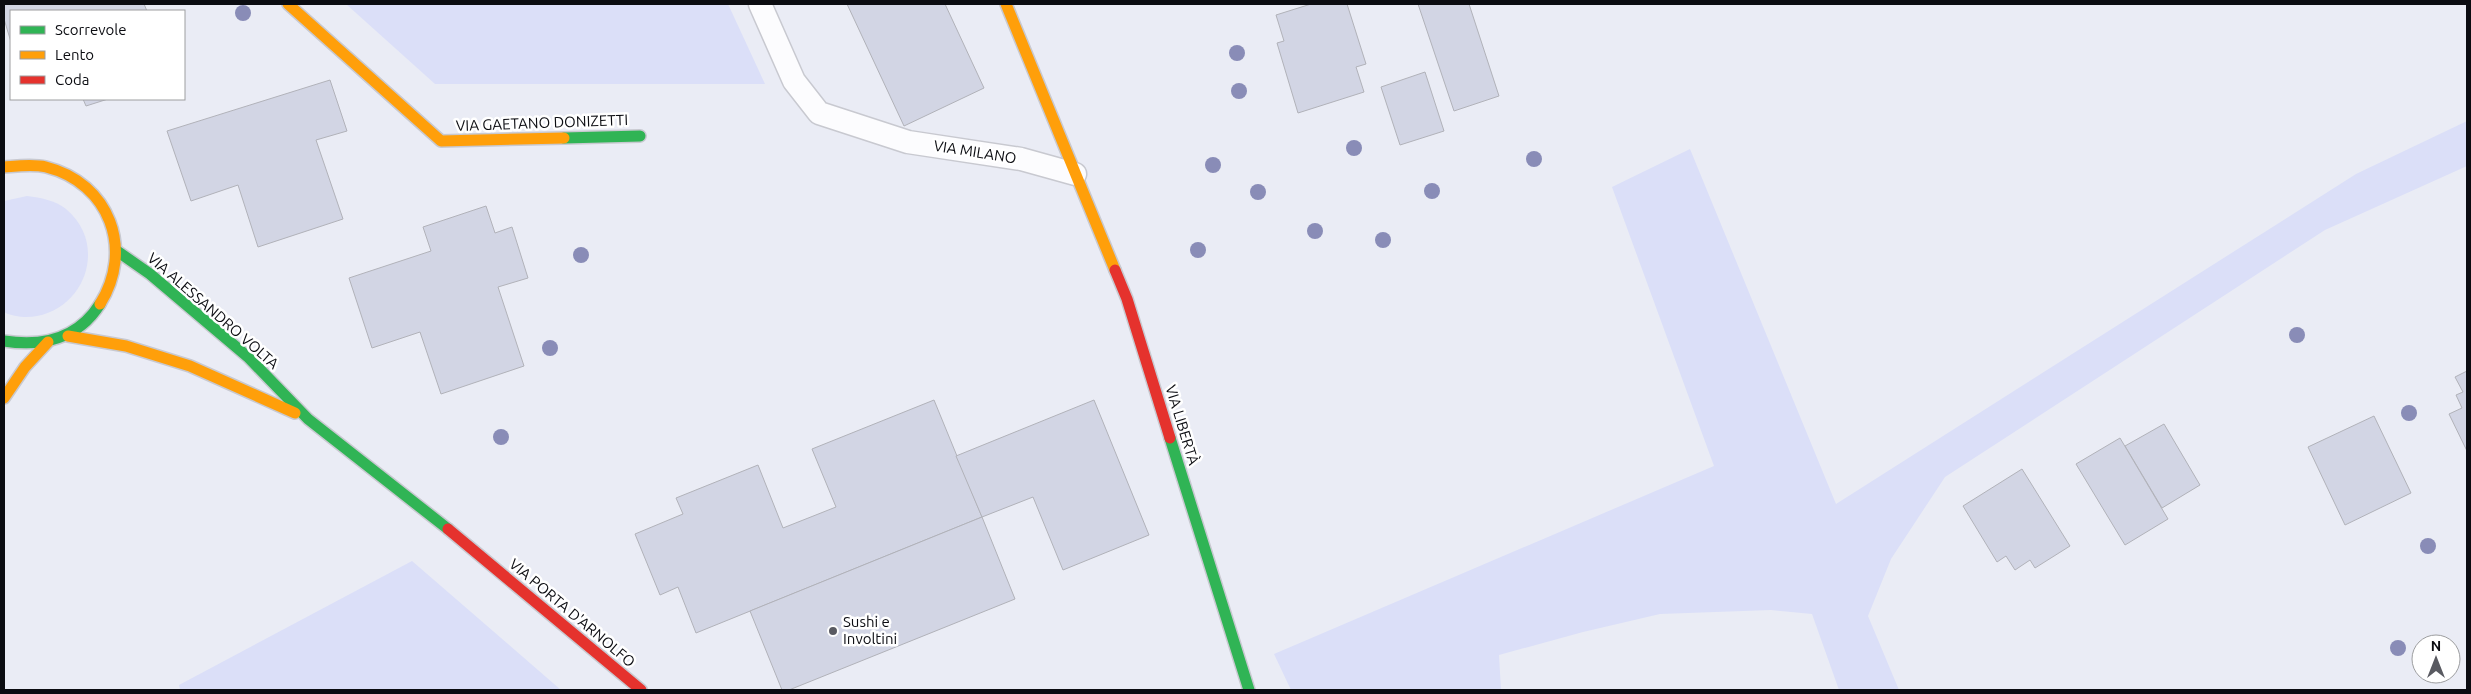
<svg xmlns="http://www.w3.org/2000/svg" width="2471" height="694" viewBox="0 0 2471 694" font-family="Ubuntu,sans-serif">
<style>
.green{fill:#dbdff8}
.building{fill:#d2d5e4;stroke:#b1b2b9}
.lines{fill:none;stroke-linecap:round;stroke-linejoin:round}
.lane-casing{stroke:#c8c9d0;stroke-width:25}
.fast-casing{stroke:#c8c9d0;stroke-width:14}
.slow-casing{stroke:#c8c9d0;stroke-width:14}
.jam-casing{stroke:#c8c9d0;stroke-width:14}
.lane{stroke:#fcfcfe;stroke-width:22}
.fast{stroke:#30b455;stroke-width:11}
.slow{stroke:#ff9f0a;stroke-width:11}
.jam{stroke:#e5322d;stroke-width:11}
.tree{fill:#898cb7}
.poi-dot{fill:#595a61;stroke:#fff;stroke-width:2}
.labels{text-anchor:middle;stroke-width:5;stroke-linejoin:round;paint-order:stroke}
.street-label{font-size:15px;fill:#0b0c11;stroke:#fff}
.poi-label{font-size:15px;fill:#0b0c11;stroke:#fff;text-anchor:start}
</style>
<rect width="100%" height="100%" fill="#eaecf5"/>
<!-- green -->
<g class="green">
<polygon points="346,4 728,4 765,84 435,84"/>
<polygon points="2467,121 2467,166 2325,230 1945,477 1891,559 1868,616 1899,690 1839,690 1812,614 1771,610 1660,614 1583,632 1499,655 1501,690 1291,690 1274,654 1714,466 1612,187 1690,149 1836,504 2356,174"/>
<path d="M 27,196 C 41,198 55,200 66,209 C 107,243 87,306 37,316 C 27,318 13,317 4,312 L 4,201 Z"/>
<polygon points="412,561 561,690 180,690 179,685"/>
</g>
<!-- building -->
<g class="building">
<polygon points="4,4 144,4 147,11 11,11 11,42 4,19"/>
<polygon points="847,4 945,4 984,88 904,126"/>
<polygon points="1311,4 1347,4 1366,64 1356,67 1364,92 1298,113 1277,43 1284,41 1276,15"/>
<polygon points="1418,4 1469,4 1499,96 1454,111"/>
<polygon points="1425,72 1444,131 1400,145 1381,87"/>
<polygon points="330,80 347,131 316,140 343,219 258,247 238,185 191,201 167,131"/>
<polygon points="83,99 108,99 86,106"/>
<polygon points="486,206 495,233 512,227 528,278 498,287 524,366 441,394 420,332 372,348 349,278 431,251 423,227"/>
<polygon points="2467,371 2467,451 2449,414 2462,408 2456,395 2463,392 2455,377"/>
<polygon points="934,400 982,517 696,633 678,587 660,595 635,534 683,514 676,498 758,465 783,528 836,507 812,449"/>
<polygon points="1094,400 1149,535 1063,570 1033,497 982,517 956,456"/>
<polygon points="2374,416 2411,493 2345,525 2308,447"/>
<polygon points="2164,424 2200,485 2162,508 2125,446"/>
<polygon points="2120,438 2168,519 2125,545 2076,464"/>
<polygon points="2022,469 2070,546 2035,568 2030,560 2015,570 2006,556 1997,562 1963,506"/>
<polygon points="982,517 1015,599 789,690 782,690 750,611"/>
</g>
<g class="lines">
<defs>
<polyline id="lane" points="760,4 794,81 819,113 908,142 1021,159 1075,174"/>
<g id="fast">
<polyline points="564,138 640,136"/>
<polyline points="117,251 150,274 248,357 308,419 448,529"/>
<path d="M 4,341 C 42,347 78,339 100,304"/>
<polyline points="1170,438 1249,690"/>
</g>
<g id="slow">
<polyline points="288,4 441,141 564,138"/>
<polyline points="1006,4 1115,270"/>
<path d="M 4,167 C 18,166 33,164 46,167 C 110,183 134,250 100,304"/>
<polyline points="68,336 126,346 190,366 295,413"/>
<polyline points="4,398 25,367 48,342"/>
</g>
<g id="jam">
<polyline points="1115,270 1127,299 1170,438"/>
<polyline points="448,529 641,690"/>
</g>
</defs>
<!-- lane casing -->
<use href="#lane" class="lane-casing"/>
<!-- fast casing -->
<use href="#fast" class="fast-casing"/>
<!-- slow casing -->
<use href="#slow" class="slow-casing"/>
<!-- jam casing -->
<use href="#jam" class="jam-casing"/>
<!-- lane -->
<use href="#lane" class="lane"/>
<!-- fast -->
<use href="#fast" class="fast"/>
<!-- slow -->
<use href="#slow" class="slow"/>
<!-- jam -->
<use href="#jam" class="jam"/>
</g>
<!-- trees -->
<g class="tree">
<circle cx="243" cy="13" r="8"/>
<circle cx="1237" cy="53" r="8"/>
<circle cx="1239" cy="91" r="8"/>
<circle cx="1354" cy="148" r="8"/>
<circle cx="1534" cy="159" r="8"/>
<circle cx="1213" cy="165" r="8"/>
<circle cx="1432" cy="191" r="8"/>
<circle cx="1258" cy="192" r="8"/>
<circle cx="1315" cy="231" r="8"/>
<circle cx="1383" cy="240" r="8"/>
<circle cx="1198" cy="250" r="8"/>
<circle cx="581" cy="255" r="8"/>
<circle cx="2297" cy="335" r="8"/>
<circle cx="550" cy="348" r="8"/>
<circle cx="2409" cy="413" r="8"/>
<circle cx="501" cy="437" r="8"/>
<circle cx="2428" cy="546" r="8"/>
<circle cx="2398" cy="648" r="8"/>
</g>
<!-- markers -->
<circle class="poi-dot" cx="833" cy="631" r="5"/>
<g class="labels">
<!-- street labels -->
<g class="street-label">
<text transform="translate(542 123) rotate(-2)" y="5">VIA GAETANO DONIZETTI</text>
<text transform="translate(975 152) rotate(9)" y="5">VIA MILANO</text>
<text transform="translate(213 311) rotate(41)" y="5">VIA ALESSANDRO VOLTA</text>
<text transform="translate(1182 425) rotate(73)" y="5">VIA LIBERTÀ</text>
<text transform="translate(572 613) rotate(40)" y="5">VIA PORTA D'ARNOLFO</text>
</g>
<!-- poi labels -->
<g class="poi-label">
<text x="843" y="627">Sushi e<tspan x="843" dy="17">Involtini</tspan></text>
</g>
</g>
<!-- border -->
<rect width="2471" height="694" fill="none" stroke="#0b0c11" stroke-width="10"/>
<!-- legend -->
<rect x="10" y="10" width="175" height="90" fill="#ffffff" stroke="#9d9ea0"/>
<rect x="20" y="26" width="25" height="8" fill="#30b455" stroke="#9d9ea0"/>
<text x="55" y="35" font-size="15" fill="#0b0c11">Scorrevole</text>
<rect x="20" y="51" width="25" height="8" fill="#ff9f0a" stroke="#9d9ea0"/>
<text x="55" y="60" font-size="15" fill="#0b0c11">Lento</text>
<rect x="20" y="76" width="25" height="8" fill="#e5322d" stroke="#9d9ea0"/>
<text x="55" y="85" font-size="15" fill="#0b0c11">Coda</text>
<!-- north arrow -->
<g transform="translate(2436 659)"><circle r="24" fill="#ffffff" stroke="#9d9ea0"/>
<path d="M0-4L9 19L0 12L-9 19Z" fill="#595a61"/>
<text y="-8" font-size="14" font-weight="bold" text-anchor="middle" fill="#0b0c11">N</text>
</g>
</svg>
